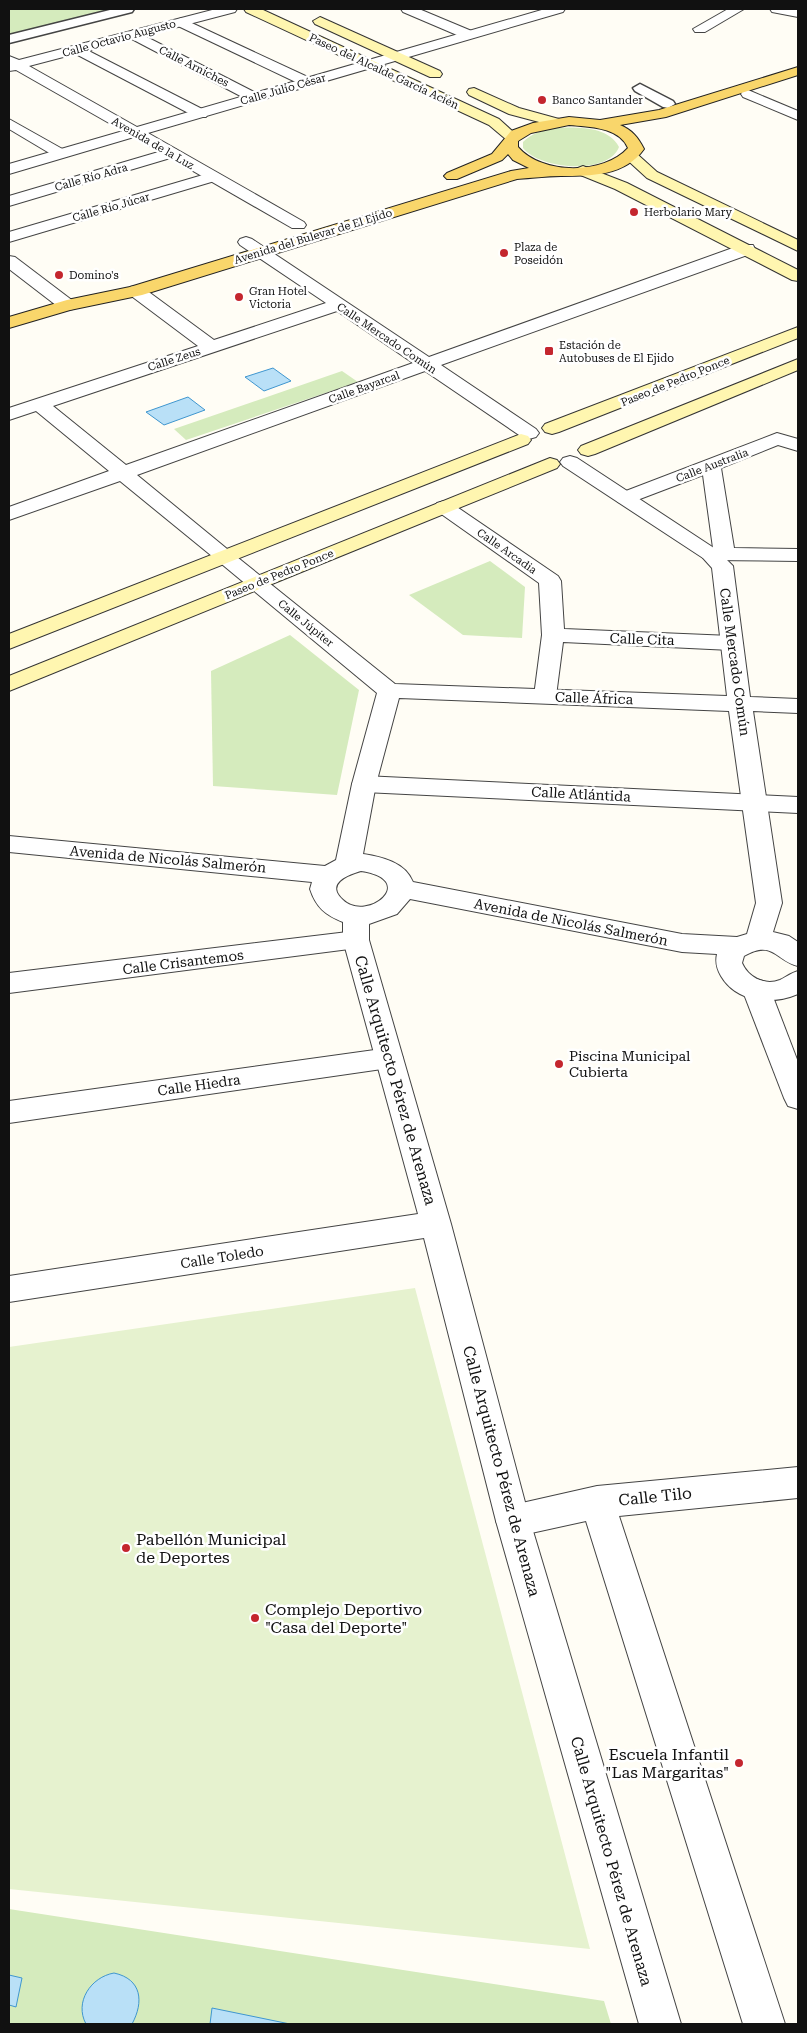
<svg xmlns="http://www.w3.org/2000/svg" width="807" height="2033" viewBox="0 0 807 2033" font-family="'Roboto Serif',serif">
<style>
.green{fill:#d5ebbd}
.pitch{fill:#e6f2cf}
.water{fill:#b9e0f7;stroke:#3f96cf}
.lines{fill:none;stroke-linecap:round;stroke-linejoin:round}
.pedestrian-casing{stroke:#444;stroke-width:3}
.minor-casing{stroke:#444;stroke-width:2}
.tertiary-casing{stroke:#444;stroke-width:2}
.secondary-casing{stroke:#333;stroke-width:2}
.primary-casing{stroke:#222;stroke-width:2}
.pedestrian{fill:#fff;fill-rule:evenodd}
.minor{fill:#fff;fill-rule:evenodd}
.tertiary{fill:#fff;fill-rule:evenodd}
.secondary{fill:#fff6b0;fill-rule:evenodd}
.primary{fill:#f9d66b;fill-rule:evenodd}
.poi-dot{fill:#c4262e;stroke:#fff;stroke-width:2}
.labels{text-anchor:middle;stroke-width:5;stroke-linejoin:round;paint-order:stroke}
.far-street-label{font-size:11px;fill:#111;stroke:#fff}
.far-poi-label{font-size:11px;fill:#111;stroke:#fff;text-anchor:start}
.street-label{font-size:14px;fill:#111;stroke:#fff}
.poi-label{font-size:14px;fill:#111;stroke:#fff;text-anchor:start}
.near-street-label{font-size:16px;fill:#111;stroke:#fff}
.near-poi-label{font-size:16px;fill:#111;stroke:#fff;text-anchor:start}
</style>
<rect width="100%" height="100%" fill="#fffdf5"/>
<!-- green -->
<g class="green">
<polygon points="9,9 128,9 9,39"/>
<path d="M 553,128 C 574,127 608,125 619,147 C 608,176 539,169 523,148 L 523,142 C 532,133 541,131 553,128 Z"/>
<polygon points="342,371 358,382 186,440 174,429"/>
<polygon points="490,561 525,587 522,638 463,635 409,595"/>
<polygon points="290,635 359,690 337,795 213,786 211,671"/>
<polygon points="9,1909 604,2001 611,2024 9,2024"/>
</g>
<!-- pitch -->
<polygon class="pitch" points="415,1288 590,1949 9,1889 9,1347"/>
<!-- water -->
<g class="water">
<polygon points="273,368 291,381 264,391 245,377"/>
<polygon points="188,397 205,410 164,425 146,412"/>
<path d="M 114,1973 C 142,1979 144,2002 132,2024 L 86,2024 C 74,2002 91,1977 114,1973 Z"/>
<polygon points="9,1975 22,1978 16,2007 9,2005"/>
<polygon points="212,2008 290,2024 210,2024"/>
</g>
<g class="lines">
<defs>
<g id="pedestrian">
<polygon points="114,9 134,9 132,12 9,43 9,35"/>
<polygon points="640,84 673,101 675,104 668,108 663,107 635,91 633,88"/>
</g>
<g id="minor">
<polygon points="401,9 419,9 474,32 476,35 469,39 464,38 403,12"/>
<polygon points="728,9 744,9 705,32 695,32 693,29"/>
<polygon points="770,9 798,9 798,17 772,12"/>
<polygon points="181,18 312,79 314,82 312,85 302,85 176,25 174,22"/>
<polygon points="133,30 260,95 262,98 260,101 250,101 128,37 126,34"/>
<polygon points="77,45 206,111 208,114 206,117 196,117 72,52 70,49"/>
<polygon points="748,90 798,111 798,120 743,97 741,94 743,91"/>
<polygon points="9,119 66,151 69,154 66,157 56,157 9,129"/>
<polygon points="172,148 177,150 180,153 177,156 9,206 9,196"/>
<polygon points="213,172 218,174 221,177 218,180 9,242 9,232"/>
<path d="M 246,237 L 252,239 L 429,357 L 741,245 L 753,245 L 755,249 L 753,253 L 441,365 L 536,429 L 539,433 L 536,437 L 529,439 L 522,437 L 425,371 L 137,475 L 232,553 L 235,557 L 232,561 L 225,563 L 218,561 L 120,481 L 9,520 L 9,507 L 109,471 L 36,411 L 9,420 L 9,408 L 198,346 L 130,295 L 127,291 L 130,287 L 136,286 L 142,287 L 214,340 L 326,303 L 240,245 L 238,242 L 240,239 ZM 337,311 L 413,363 L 126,465 L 53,406 Z"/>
<polygon points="9,256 15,257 73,301 76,305 73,309 67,310 61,309 9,269"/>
<polygon points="777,433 798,439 798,451 778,445 721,468 734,548 798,549 798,561 710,560 703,558 700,554 703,550 713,548 703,475 632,502 625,504 618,502 615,498 618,494"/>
<polygon points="444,501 451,503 558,576 561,581 564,629 731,636 739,638 742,643 739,648 731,650 563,642 556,696 553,701 545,703 537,701 534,696 542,635 539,583 437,511 434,507 437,503"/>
<polygon points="364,776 798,797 798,813 364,792 355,789 352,784 355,779"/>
<polygon points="356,931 365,933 369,940 365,947 9,993 9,973"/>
<polygon points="756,979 766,982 770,989 798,1062 798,1109 788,1106 784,1098 742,989 746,982"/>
<polygon points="389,1048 399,1051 403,1058 399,1065 389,1068 9,1123 9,1101"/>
<polygon points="798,1467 798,1498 619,1516 785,2024 743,2024 586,1521 513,1537 501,1532 496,1521 501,1510 513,1505 597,1486"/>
</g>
<g id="tertiary">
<polygon points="216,9 237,9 235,12 29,66 137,127 545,9 565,9 563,12 148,133 304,222 306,225 304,228 292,228 134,137 9,174 9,164 123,131 16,70 9,71 9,56 19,60"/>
<path d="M 570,456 L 577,458 L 717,550 L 733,566 L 750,697 L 798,699 L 798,713 L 753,711 L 782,903 L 773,932 L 789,936 L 798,942 L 798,966 C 776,961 773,939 744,956 L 742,963 C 748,977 764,986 780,980 C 786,977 791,973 798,971 L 798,994 C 772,1005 737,1003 721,976 C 717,969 715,963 717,954 L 682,952 L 410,899 L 397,914 L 369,924 L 369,940 L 451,1224 L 530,1521 L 681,2024 L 639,2024 L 496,1521 L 424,1238 L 9,1302 L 9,1276 L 418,1214 L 343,940 L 343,922 C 325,915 316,907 310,889 L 312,882 L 9,852 L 9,836 L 325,866 L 336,860 L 352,784 L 377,693 L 218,561 L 215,557 L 218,553 L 225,551 L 232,553 L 395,684 L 727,696 L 712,568 L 703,558 L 563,466 L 560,462 L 563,458 ZM 399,698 L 729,711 L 756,903 L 747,934 L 737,937 L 682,934 L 413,882 C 405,862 382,857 363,854 L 376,784 ZM 361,871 C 420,880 367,923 343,900 C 325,884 347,875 361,871 Z"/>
</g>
<g id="secondary">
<polygon points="244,9 261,9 499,119 520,138 518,141 508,141 489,125 246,12"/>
<polygon points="320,17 440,71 442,74 440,77 430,77 315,24 313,21"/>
<polygon points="474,88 519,108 559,119 561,122 559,125 554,126 509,114 469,95 467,92 469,89"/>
<polygon points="632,152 637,154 657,172 798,240 798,251 647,178 624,157 627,154"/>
<polygon points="583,166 627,183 798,270 798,281 792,280 615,189 578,174 575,171 578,168"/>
<polygon points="798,327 798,338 559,432 552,434 545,432 542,428 545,424"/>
<polygon points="798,359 798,370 595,454 588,456 581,454 578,450 581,446"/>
<polygon points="521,434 528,436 531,440 528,444 9,649 9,634"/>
<polygon points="550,458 557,460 560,464 557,468 9,691 9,676"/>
</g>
<path id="primary" d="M 798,67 L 798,75 L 666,117 L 620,125 C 632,130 638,137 644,149 C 625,176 591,176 561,176 C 547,176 532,178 517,179 L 142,295 L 70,310 L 9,328 L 9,317 L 67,300 L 130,287 L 511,171 L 529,168 L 513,160 L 508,154 L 502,160 L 457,179 L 447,179 L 444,176 L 447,173 L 492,154 L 511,131 L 533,123 L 569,117 L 600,120 L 659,110 ZM 569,125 C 590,127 619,127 628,148 C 604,175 542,175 518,147 L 518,141 L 531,133 Z"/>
</defs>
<!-- pedestrian casing -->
<use href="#pedestrian" class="pedestrian-casing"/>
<!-- minor casing -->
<use href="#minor" class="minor-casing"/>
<!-- tertiary casing -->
<use href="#tertiary" class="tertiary-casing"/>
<!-- secondary casing -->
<use href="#secondary" class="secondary-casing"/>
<!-- primary casing -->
<use href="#primary" class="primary-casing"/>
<!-- pedestrian -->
<use href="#pedestrian" class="pedestrian"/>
<!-- minor -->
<use href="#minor" class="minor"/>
<!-- tertiary -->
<use href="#tertiary" class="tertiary"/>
<!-- secondary -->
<use href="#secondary" class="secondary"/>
<!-- primary -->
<use href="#primary" class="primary"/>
</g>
<!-- markers -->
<g class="poi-dot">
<circle cx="542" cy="100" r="5"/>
<circle cx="634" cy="212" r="5"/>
<circle cx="504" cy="253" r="5"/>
<circle cx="59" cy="275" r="5"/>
<circle cx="239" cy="297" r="5"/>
<rect x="544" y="346" width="10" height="10" rx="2.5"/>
<circle cx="559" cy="1064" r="5"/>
<circle cx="126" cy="1548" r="5"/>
<circle cx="255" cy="1618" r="5"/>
<circle cx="739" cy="1763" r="5"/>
</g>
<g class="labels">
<!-- far-street labels -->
<g class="far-street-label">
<text transform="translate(119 38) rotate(-15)" y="4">Calle Octavio Augusto</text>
<text transform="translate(194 66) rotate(27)" y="4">Calle Arniches</text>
<text transform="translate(384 71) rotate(25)" y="4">Paseo del Alcalde García Acién</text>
<text transform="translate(283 89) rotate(-16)" y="4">Calle Julio César</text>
<text transform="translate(153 143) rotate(30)" y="4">Avenida de la Luz</text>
<text transform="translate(91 177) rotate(-16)" y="4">Calle Río Adra</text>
<text transform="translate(111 207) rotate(-16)" y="4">Calle Río Júcar</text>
<text transform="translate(313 236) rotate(-17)" y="4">Avenida del Bulevar de El Ejido</text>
<text transform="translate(387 338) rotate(34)" y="4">Calle Mercado Común</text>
<text transform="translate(174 359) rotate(-18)" y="4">Calle Zeus</text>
<text transform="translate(675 381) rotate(-22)" y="4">Paseo de Pedro Ponce</text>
<text transform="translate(364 387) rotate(-20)" y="4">Calle Bayarcal</text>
<text transform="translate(712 465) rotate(-21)" y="4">Calle Australia</text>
<text transform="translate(507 551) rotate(35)" y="4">Calle Arcadia</text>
<text transform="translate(279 574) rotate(-22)" y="4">Paseo de Pedro Ponce</text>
<text transform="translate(306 623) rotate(39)" y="4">Calle Júpiter</text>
</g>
<!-- far-poi labels -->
<g class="far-poi-label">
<text x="552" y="104">Banco Santander</text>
<text x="644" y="216">Herbolario Mary</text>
<text x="514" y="251">Plaza de<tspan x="514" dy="13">Poseidón</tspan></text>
<text x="69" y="279">Domino's</text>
<text x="249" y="295">Gran Hotel<tspan x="249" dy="13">Victoria</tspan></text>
<text x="559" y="349">Estación de<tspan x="559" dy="13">Autobuses de El Ejido</tspan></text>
</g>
<!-- street labels -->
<g class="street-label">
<text transform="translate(642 639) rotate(2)" y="5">Calle Cita</text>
<text transform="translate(735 662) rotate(82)" y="5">Calle Mercado Común</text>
<text transform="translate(594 698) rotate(2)" y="5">Calle África</text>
<text transform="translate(581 794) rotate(3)" y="5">Calle Atlántida</text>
<text transform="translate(168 859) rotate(5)" y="5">Avenida de Nicolás Salmerón</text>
<text transform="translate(571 922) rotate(11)" y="5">Avenida de Nicolás Salmerón</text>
<text transform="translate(183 962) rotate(-7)" y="5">Calle Crisantemos</text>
<text transform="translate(199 1085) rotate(-8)" y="5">Calle Hiedra</text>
<text transform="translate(222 1257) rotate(-9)" y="5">Calle Toledo</text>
</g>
<!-- poi labels -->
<g class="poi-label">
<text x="569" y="1061">Piscina Municipal<tspan x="569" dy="16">Cubierta</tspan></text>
</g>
<!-- near-street labels -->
<g class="near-street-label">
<text transform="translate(396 1080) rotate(74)" y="6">Calle Arquitecto Pérez de Arenaza</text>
<text transform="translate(502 1471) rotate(75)" y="6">Calle Arquitecto Pérez de Arenaza</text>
<text transform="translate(655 1496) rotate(-6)" y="6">Calle Tilo</text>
<text transform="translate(612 1861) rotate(74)" y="6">Calle Arquitecto Pérez de Arenaza</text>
</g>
<!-- near-poi labels -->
<g class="near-poi-label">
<text x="136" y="1545">Pabellón Municipal<tspan x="136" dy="18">de Deportes</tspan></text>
<text x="265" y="1615">Complejo Deportivo<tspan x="265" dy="18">"Casa del Deporte"</tspan></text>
<text x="729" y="1760" text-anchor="end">Escuela Infantil<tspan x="729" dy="18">"Las Margaritas"</tspan></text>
</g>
</g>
<!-- border -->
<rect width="807" height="2033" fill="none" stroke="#111111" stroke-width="20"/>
</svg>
